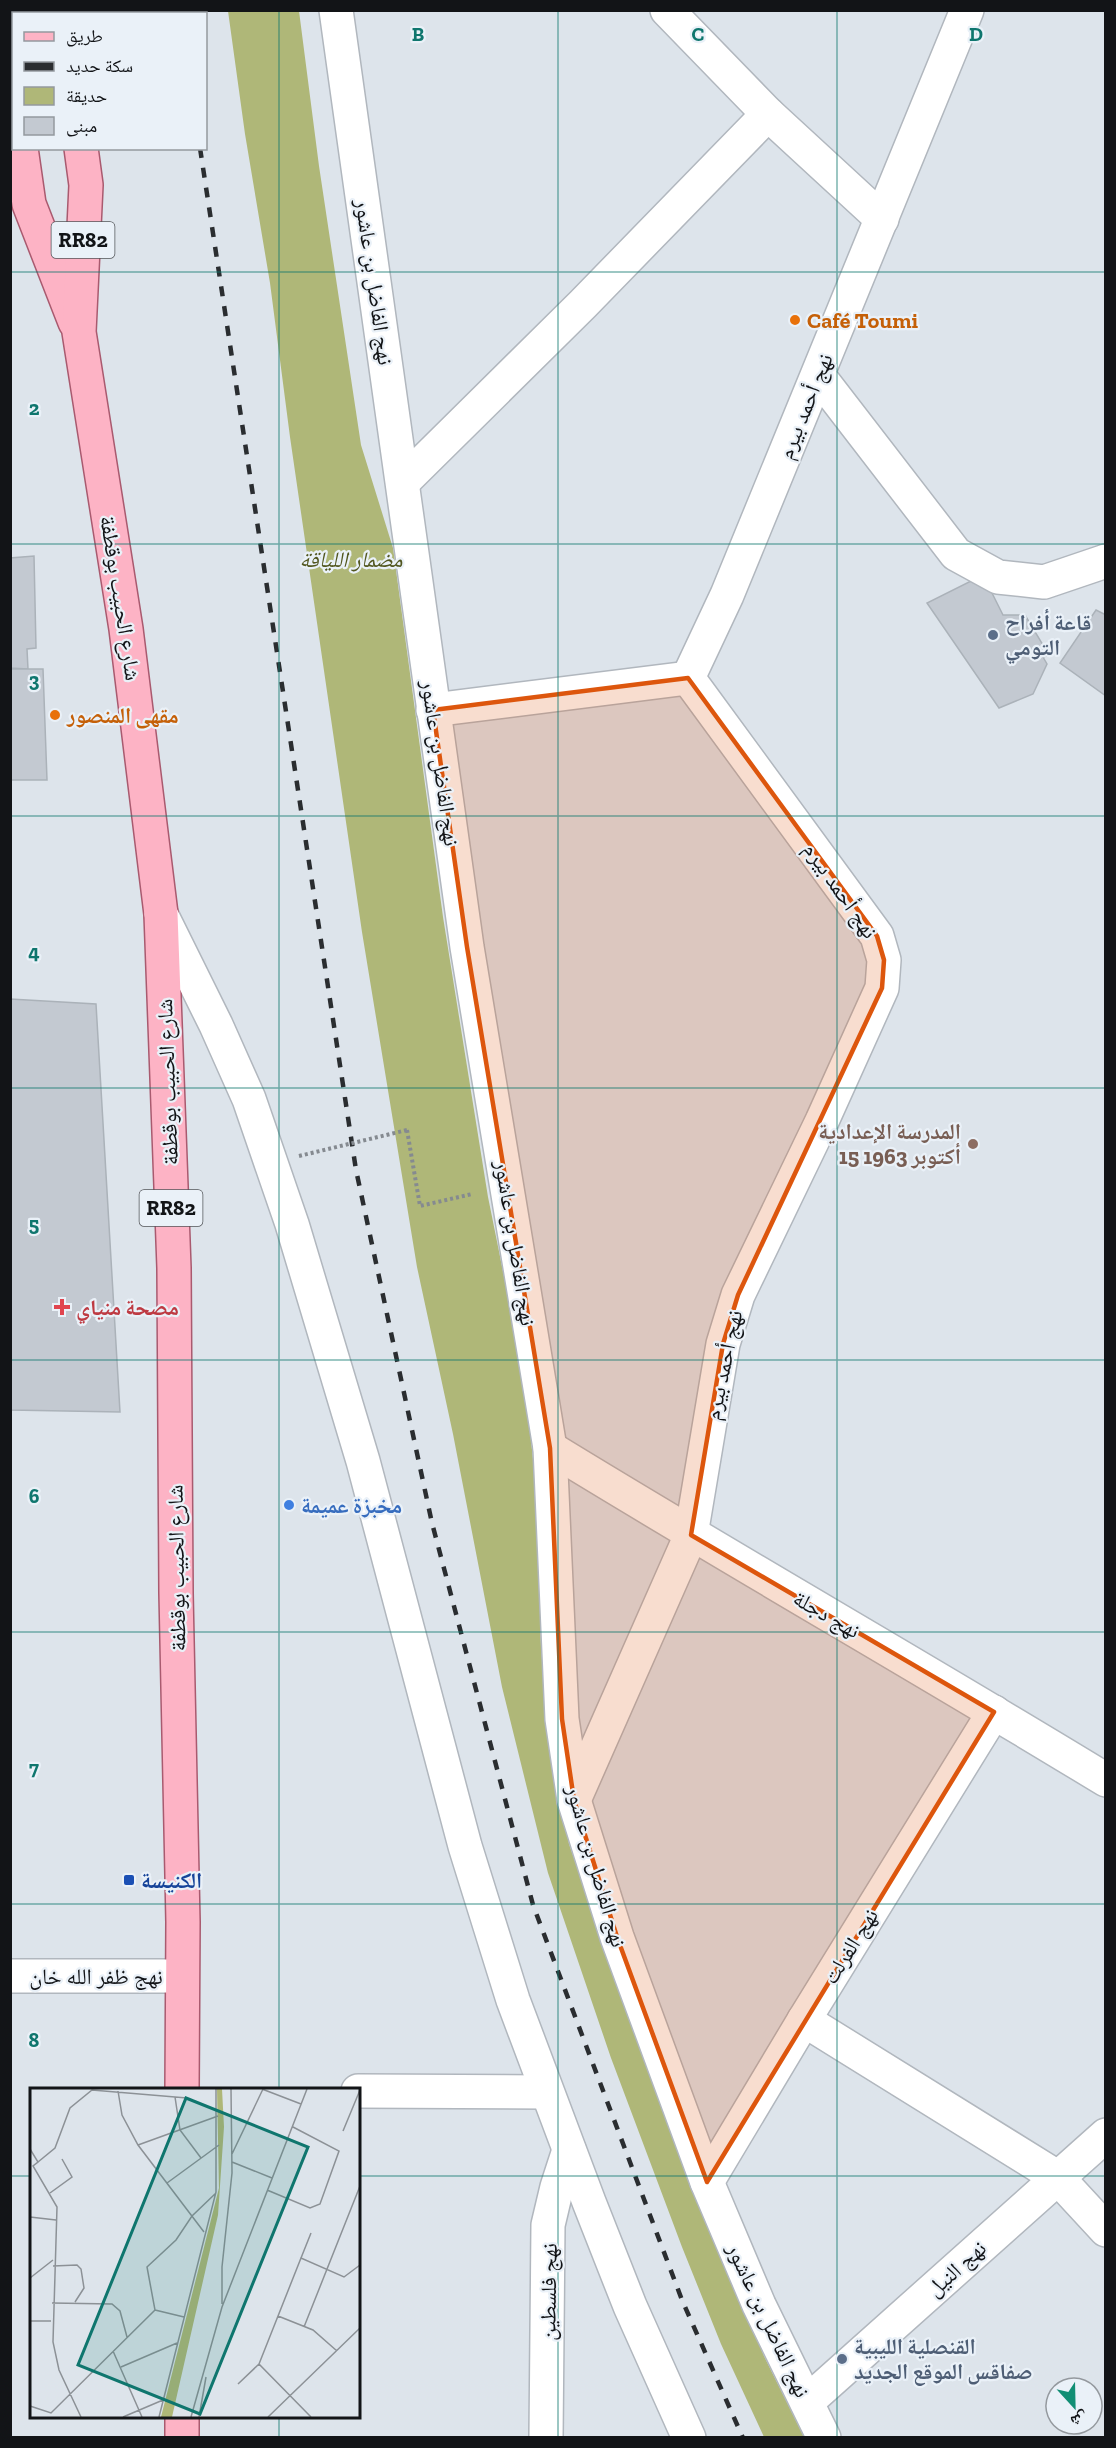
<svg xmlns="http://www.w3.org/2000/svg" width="1116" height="2448" viewBox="0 0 1116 2448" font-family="'Zilla Slab','Noto Naskh Arabic',serif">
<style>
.green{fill:#afb778}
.building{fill:#c3c9d1;stroke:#abb2b9;stroke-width:1.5}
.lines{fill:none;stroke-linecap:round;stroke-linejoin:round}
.minor-casing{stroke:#b1b7be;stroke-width:36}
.primary-casing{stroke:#a95a6f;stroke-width:36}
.path{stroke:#858a90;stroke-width:4;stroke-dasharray:3 3;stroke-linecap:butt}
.minor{stroke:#fff;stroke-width:33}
.primary{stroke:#fdb3c5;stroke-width:33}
.rail{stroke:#2a2d30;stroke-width:4.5;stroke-dasharray:10 10;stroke-linecap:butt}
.path-bridge{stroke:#858a90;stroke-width:4;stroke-dasharray:3 3;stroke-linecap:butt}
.marked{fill:#dd560d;fill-opacity:0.2;stroke:#dd560d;stroke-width:4.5;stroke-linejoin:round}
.grid{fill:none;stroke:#0f766e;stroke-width:1.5;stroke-opacity:0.55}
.food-dot{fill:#e8710a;stroke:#eaf1f8;stroke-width:2}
.service-dot{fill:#5c6f8a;stroke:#eaf1f8;stroke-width:2}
.education-dot{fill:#8d6e63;stroke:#eaf1f8;stroke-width:2}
.health-dot{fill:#e0444e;stroke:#eaf1f8;stroke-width:2}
.shop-dot{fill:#3f7fe0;stroke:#eaf1f8;stroke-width:2}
.transit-dot{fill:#1a4fb4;stroke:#eaf1f8;stroke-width:2}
.labels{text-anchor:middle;stroke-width:4.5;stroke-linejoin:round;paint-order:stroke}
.shield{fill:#eaf1f8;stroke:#53565a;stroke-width:1.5}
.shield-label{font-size:21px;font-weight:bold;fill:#121417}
.street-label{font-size:22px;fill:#121417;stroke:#eaf1f8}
.food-label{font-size:22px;font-weight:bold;fill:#c56008;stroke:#eaf1f8;text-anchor:start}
.park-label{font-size:22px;font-style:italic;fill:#525720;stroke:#eaf1f8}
.service-label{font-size:22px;font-weight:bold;fill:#4e5e75;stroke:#eaf1f8;text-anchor:start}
.education-label{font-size:22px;font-weight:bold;fill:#785e54;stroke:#eaf1f8;text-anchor:end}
.health-label{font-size:22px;font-weight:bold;fill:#be3a42;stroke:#eaf1f8;text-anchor:start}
.shop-label{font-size:22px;font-weight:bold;fill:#366cbe;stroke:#eaf1f8;text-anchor:start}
.transit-label{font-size:22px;font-weight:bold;fill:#164399;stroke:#eaf1f8;text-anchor:start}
.inset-road{fill:none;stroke:#8c9196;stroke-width:1.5}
.view{fill:#0f766e;fill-opacity:0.15;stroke:#0f766e;stroke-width:3}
.inset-edge{fill:none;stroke:#121417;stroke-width:3}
.grid-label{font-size:20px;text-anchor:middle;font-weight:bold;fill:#0f766e;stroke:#eaf1f8;stroke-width:4.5;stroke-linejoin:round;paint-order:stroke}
</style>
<rect width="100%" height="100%" fill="#dde4eb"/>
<!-- green -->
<polygon class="green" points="228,11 299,11 319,166 361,445 393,548 443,917 488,1197 524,1375 536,1487 541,1647 549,1746 569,1844 643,2050 701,2198 764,2356 804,2437 764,2437 721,2344 682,2247 611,2058 548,1873 502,1687 453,1434 417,1267 362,932 290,437 270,283 245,134"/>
<!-- building -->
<g class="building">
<polygon points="34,556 36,648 27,649 28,669 10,668 10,558"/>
<polygon points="983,575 1003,615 1025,615 1049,655 1043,657 1047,664 1033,694 999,708 927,603"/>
<polygon points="1096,610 1106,615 1106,696 1060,663"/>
<polygon points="10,669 43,669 47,780 10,780"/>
<polygon points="10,999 96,1004 120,1412 10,1410"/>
</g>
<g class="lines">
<defs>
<g id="minor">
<polyline points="336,10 467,947 550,1448 562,1719 574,1800 617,1937 707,2182 759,2305 824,2438"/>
<polyline points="667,10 768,114 882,219"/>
<polyline points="818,375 956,554 998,577 1044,582 1106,561"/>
<polyline points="403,482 583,304 768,114"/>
<polyline points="433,710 688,678"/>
<polyline points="161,914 216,1025 249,1099 292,1224 363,1461 465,1846 513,2000 589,2202 630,2306 689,2438"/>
<path d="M 550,1448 C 734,1561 921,1667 1106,1780"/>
<polyline points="574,1800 691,1535 723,1344 738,1295 822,1121 882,988 884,960 877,936 688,678 727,595 967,10"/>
<polyline points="10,1976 182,1976"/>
<polyline points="804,2020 1057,2177 1106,2230"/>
<polyline points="358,2091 546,2092"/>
<polyline points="707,2182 804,2020 994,1712"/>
<polyline points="807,2402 1106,2135"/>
<polyline points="546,2438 548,2225 557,2187 569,2150"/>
</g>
<g id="primary">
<polyline points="63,10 63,14"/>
<polyline points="10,72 14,93"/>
<polyline points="21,148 29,204 75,322"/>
<polyline points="81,148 86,185 79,332 126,629 161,914 174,1268 176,1593 183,1922 182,2090"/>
<polyline points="182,2438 182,2416"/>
</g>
</defs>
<!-- minor casing -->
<use href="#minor" class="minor-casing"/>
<!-- primary casing -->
<use href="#primary" class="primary-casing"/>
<!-- path -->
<polyline class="path" points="407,1130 420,1206 472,1194"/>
<!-- minor -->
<use href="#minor" class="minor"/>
<!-- primary -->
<use href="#primary" class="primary"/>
<!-- rail -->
<g class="rail">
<polyline points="179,10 180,14"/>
<polyline points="200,148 356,1170 432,1523 533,1905 682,2300 743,2438"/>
</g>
<!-- path-bridge -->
<polyline class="path-bridge" points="299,1156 407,1130"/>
</g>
<!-- marked area -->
<path class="marked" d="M 688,678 L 877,936 L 884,960 L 882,988 L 738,1295 L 723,1344 L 691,1535 L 994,1712 L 707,2182 L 617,1937 L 574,1800 L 562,1719 L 550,1448 L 467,947 L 433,710 Z"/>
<!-- grid -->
<path class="grid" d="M 279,10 L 279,2090M 558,10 L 558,2438M 837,10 L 837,2438M 10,272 L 1106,272M 10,544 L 1106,544M 10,816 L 1106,816M 10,1088 L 1106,1088M 10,1360 L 1106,1360M 10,1632 L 1106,1632M 10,1904 L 1106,1904M 10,2176 L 32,2176M 358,2176 L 1106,2176M 279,2416 L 279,2438"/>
<!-- markers -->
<g class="food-dot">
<circle cx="795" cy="320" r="6"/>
<circle cx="55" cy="715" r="6"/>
</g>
<g class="service-dot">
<circle cx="993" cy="635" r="6"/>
<circle cx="842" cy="2359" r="6"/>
</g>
<circle class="education-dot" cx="973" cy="1144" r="6"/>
<path class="health-dot" d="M59 1298h6v6h6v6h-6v6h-6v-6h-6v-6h6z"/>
<circle class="shop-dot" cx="289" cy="1505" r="6"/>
<rect class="transit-dot" x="123" y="1874" width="12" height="12" rx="3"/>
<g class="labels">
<!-- shield labels -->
<g class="shield">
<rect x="51.5" y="222" width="63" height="36" rx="4.5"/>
<rect x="139.5" y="1190" width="63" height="36" rx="4.5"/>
</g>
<g class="shield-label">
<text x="83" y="247">RR82</text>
<text x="171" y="1215">RR82</text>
</g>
<!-- street labels -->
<g class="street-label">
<text transform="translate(375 282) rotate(82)" y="8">نهج الفاضل بن عاشور</text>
<text transform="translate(805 406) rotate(-68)" y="8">نهج أحمد بيرم</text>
<text transform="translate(121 598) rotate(81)" y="8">شارع الحبيب بوقطفة</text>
<text transform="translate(441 763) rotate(82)" y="8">نهج الفاضل بن عاشور</text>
<text transform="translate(841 890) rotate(55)" y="8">نهج أحمد بيرم</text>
<text transform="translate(167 1082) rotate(-92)" y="8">شارع الحبيب بوقطفة</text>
<text transform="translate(516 1243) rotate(81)" y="8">نهج الفاضل بن عاشور</text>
<text transform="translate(723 1365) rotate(-78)" y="8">نهج أحمد بيرم</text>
<text transform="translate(176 1568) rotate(-91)" y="8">شارع الحبيب بوقطفة</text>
<text transform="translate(827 1614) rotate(30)" y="8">نهج دجلة</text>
<text transform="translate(597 1866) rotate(74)" y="8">نهج الفاضل بن عاشور</text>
<text transform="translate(850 1946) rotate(-58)" y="8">نهج الفرلت</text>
<text x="96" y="1984">نهج ظفر الله خان</text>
<text transform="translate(956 2268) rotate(-42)" y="8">نهج النيل</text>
<text transform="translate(548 2292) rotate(-89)" y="8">نهج فلسطين</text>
<text transform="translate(769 2320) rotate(65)" y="8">نهج الفاضل بن عاشور</text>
</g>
<!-- food labels -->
<g class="food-label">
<text x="807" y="328">Café Toumi</text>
<text x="67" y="723">مقهى المنصور</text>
</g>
<!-- park labels -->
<g class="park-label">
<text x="351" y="567">مضمار اللياقة</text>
</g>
<!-- service labels -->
<g class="service-label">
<text x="1005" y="630">قاعة أفراح<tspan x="1005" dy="25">التومي</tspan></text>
<text x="854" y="2354">القنصلية الليبية<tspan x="854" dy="25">صفاقس الموقع الجديد</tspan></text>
</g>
<!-- education labels -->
<g class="education-label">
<text x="961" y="1139">المدرسة الإعدادية<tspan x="961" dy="25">15 أكتوبر 1963</tspan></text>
</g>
<!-- health labels -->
<g class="health-label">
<text x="76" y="1315">مصحة منياي</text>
</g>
<!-- shop labels -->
<g class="shop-label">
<text x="301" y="1513">مخبزة عميمة</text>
</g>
<!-- transit labels -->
<g class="transit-label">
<text x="141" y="1888">الكنيسة</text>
</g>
</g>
<!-- overview -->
<g transform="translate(30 2088)">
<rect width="330" height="330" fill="#dde4eb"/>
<path d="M 187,1 L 192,1 L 194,39 L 188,127 L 142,329 L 131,329 L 189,100 Z" fill="#afb778"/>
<path class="inset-road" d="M 232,1 L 271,16M 88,3 L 92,27 L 108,57 L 174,144M 145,9 L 150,42 L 171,70M 313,43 L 330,2M 108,57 L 188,28M 0,61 L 8,74 L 3,78 L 27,119 L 23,254 L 29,282 L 51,329M 202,66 L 233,1M 8,74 L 25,60 L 40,20 L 62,2 L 157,10M 202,74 L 242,90M 137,95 L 189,57M 237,102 L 280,120 L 290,116 L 309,63 L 263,39M 20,105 L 42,89 L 32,71M 0,129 L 26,132M 271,170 L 281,145M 23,178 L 47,177 L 51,181 L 54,200 L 45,214M 0,190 L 23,172M 22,215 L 82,216 L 90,223 L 97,249M 192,216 L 192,179 L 202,85 L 201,1M 125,222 L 154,229M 248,228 L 283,242 L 307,263M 0,233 L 21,233M 274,239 L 330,98M 83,263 L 112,329M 91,279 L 147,255M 208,296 L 229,276M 0,318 L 21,325 L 125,222 L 117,179 L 146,152 L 162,128 L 186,105M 93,329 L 133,312M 129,329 L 186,104 L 186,1M 161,329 L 192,219 L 277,1M 169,329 L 176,289M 238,329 L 330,240M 281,329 L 229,276 L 271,170 L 314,189 L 330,177"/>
<path class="view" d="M 156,10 L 278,59 L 170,326 L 48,277 Z"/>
<rect width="330" height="330" class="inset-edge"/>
</g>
<g class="grid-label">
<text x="418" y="41">B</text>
<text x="698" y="41">C</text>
<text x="976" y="41">D</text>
<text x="34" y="415">2</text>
<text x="34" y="687">3</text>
<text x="34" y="959">4</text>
<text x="34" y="1231">5</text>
<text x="34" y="1503">6</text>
<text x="34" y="1775">7</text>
<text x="34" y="2047">8</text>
</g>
<!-- border -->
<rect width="1116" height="2448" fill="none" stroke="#121417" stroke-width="24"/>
<!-- legend -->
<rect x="12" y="12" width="195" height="138" fill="#eaf1f8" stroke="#94999e" stroke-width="1.5"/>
<rect x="24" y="32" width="30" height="9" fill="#fdb3c5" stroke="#94999e" stroke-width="1.5"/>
<text x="66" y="42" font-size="18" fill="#121417">طريق</text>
<rect x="24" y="62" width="30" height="9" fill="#2a2d30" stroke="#94999e" stroke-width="1.5"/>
<text x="66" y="72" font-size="18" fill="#121417">سكة حديد</text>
<rect x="24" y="87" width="30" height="18" fill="#afb778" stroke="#94999e" stroke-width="1.5"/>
<text x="66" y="102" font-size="18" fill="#121417">حديقة</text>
<rect x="24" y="117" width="30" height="18" fill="#c3c9d1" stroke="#94999e" stroke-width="1.5"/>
<text x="66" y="132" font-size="18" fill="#121417">مبنى</text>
<!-- north arrow -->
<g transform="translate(1074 2406) rotate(158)"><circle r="28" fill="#eaf1f8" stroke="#94999e" stroke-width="1.5"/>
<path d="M0-4.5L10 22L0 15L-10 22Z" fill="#118e74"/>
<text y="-9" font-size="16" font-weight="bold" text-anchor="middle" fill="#121417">ش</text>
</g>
</svg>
